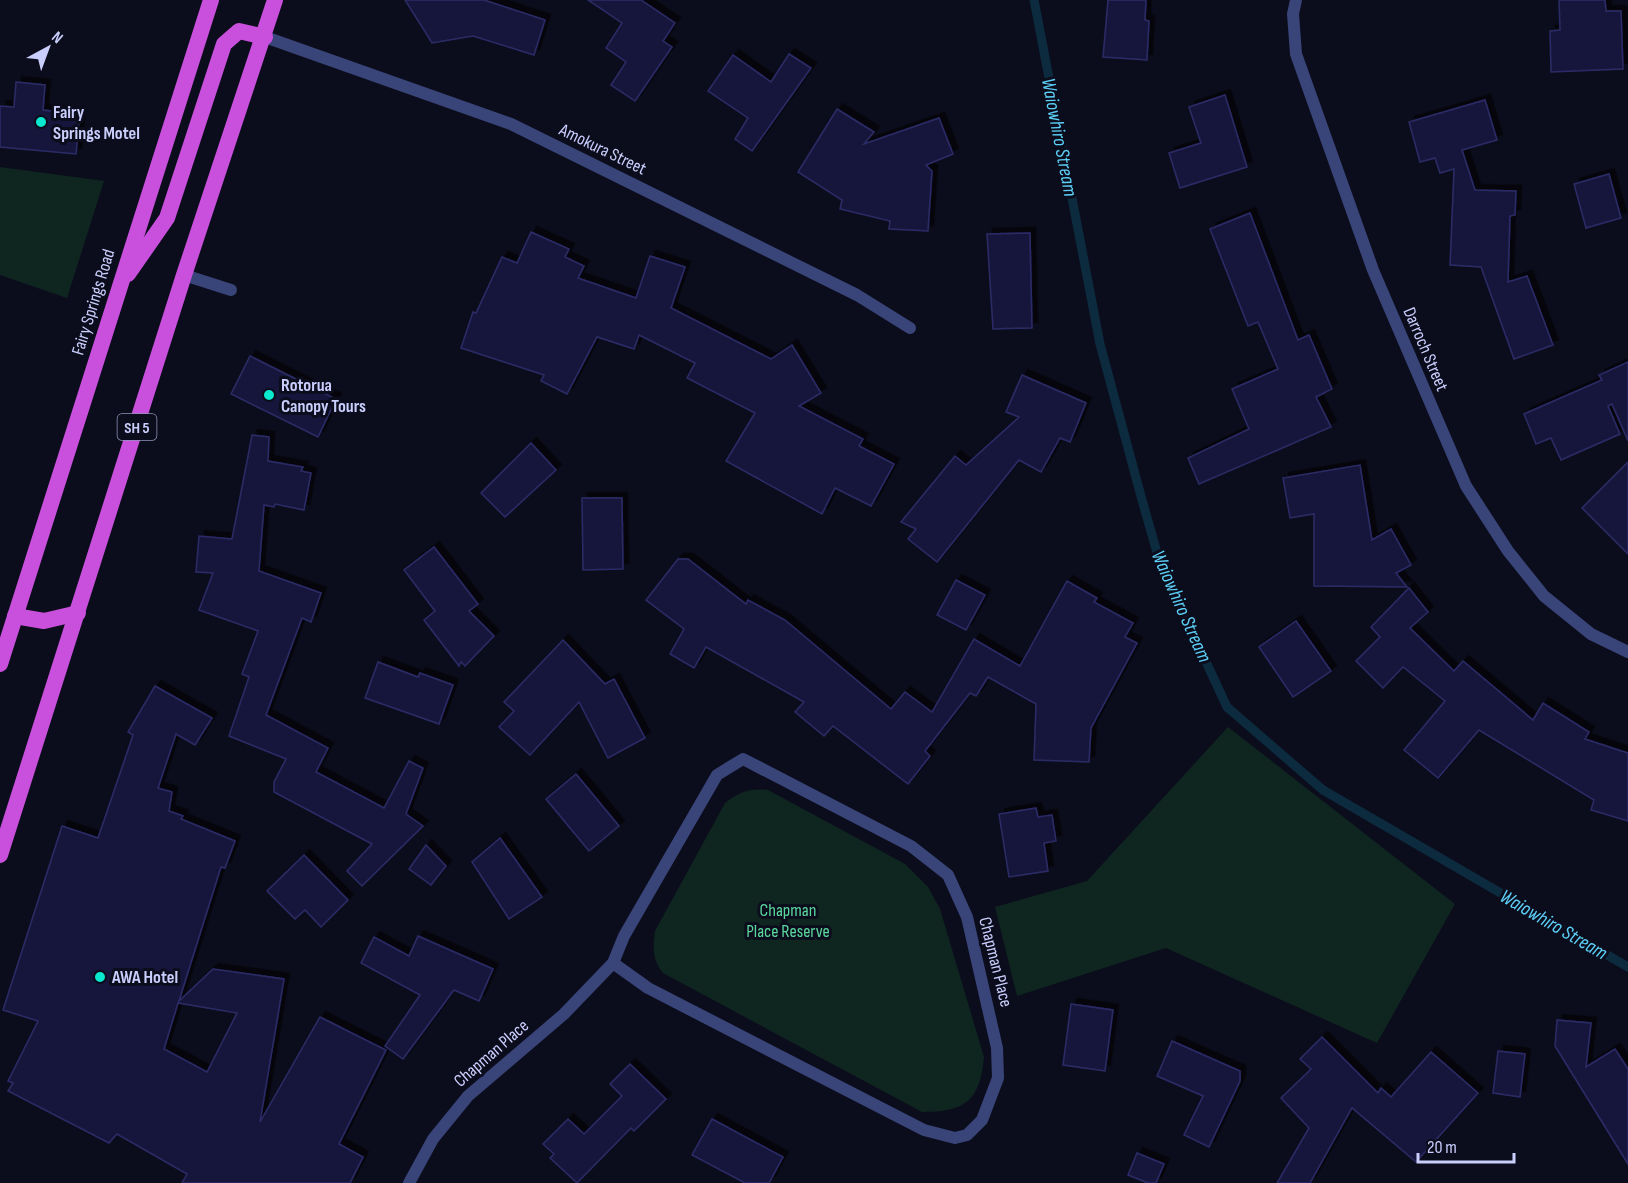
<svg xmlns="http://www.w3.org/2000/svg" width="1628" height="1183" viewBox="0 0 1628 1183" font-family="'Sofia Sans Condensed',sans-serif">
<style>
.green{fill:#0f2520}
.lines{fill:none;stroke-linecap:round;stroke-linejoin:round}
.stream{stroke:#0d2b3f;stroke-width:9}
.building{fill:#19193c;stroke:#2c2c67;stroke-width:1.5;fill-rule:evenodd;filter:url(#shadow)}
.service{stroke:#394479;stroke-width:12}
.minor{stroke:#394479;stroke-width:12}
.trunk{stroke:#c850dc;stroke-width:16}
.poi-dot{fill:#0ae8d0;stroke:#0c0d1c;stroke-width:2}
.labels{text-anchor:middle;stroke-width:6;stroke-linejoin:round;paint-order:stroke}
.shield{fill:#0c0d1c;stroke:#9094ba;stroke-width:1.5}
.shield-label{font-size:16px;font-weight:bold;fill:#c9cefd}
.poi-label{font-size:18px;font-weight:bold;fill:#c9cefd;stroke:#0c0d1c;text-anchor:start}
.street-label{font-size:18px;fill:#c9cefd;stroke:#0c0d1c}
.park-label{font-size:18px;fill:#5ad89e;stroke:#0c0d1c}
.water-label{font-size:20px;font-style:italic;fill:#5cd0f8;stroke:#0c0d1c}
</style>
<defs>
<filter id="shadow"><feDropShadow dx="5.5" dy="-5.5" stdDeviation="0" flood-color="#0009"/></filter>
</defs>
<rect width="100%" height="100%" fill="#0c0d1c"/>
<!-- green -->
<g class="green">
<polygon points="0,167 104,181 67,298 0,275"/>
<polygon points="1228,727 1455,904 1377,1043 1166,948 1017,996 995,907 1087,881"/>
<path d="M 768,790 L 905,864 L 928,887 L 940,909 L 984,1057 C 980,1101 965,1112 922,1112 L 663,973 C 652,960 653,948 655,931 L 725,803 C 739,792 750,788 768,790 Z"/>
</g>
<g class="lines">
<!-- stream -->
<polyline class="stream" points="1034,0 1100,344 1142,500 1160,563 1227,707 1323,790 1628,967"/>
</g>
<!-- building -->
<g class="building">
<polygon points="405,0 484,0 545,20 534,55 473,36 432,43"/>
<polygon points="588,0 641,0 675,23 663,41 672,47 635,101 611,85 626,62 606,48 622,23"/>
<polygon points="1108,0 1146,0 1145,20 1149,21 1147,60 1103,57"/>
<polygon points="1559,0 1605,0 1606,11 1621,11 1623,69 1551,72 1550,31 1560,30"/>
<polygon points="789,54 811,68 752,151 735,139 748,118 708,91 733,55 771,82"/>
<polygon points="16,82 45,85 43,110 80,114 76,154 0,147 0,106 14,107"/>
<polygon points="1225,95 1247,167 1180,188 1169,153 1201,143 1189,107"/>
<polygon points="1485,100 1497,140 1462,150 1475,190 1516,191 1515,215 1510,216 1508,282 1527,276 1553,345 1514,359 1481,267 1450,265 1454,169 1440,173 1435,158 1420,162 1409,122"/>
<polygon points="837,109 874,132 864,144 939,118 953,154 926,165 932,171 928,231 889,229 890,221 840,209 842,200 798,172"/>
<polygon points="1609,174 1621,218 1586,228 1574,184"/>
<polygon points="1250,213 1298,340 1309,335 1332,389 1316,397 1331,427 1199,484 1188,458 1249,429 1232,389 1278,369 1258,322 1248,326 1210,229"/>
<polygon points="531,232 569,249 565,257 584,266 578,278 636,298 650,256 685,267 671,308 771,359 792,345 821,393 799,406 863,439 859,446 894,464 871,506 835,488 822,514 726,461 755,413 687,378 695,363 639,335 634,349 597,337 567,394 541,381 544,375 461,348 473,312 476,313 502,257 517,263"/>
<polygon points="1030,233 1032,328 993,329 987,234"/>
<polygon points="250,356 336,399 318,437 231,394"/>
<polygon points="1628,362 1628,441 1612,404 1608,406 1620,434 1561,460 1551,438 1536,444 1524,414 1602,380 1599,375"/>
<polygon points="1022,375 1086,403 1070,442 1060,438 1041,472 1019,460 937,562 908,539 916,529 901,522 955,456 966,465 1019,417 1006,412"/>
<polygon points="252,435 269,437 268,461 303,467 301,471 311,473 304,510 275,504 274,507 264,505 259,571 321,593 311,622 302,618 266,715 328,748 316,772 384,808 409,761 423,768 406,814 423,826 362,886 347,871 372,844 274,792 274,782 286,759 229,736 249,677 242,674 258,631 199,610 213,573 196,572 199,536 232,539"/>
<polygon points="531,443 556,470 505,517 481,493"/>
<polygon points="1628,462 1628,554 1582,508"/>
<polygon points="1360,465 1372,540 1391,529 1411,565 1396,573 1407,587 1314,586 1314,514 1290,518 1283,478"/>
<polygon points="582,498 622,498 623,569 583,570"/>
<polygon points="434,547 478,604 469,611 494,636 465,666 461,662 459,666 424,620 435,611 404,570"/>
<polygon points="678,559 688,559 746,604 748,600 785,620 891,709 905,692 932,712 974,639 1020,666 1067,581 1097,598 1094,602 1133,623 1125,637 1137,643 1091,728 1089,762 1034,760 1036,704 988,677 976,696 970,693 925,751 930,756 908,784 833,726 824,736 795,712 804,702 706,647 694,668 670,654 684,629 646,600"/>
<polygon points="956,580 985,595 966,630 937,615"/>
<polygon points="1409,588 1428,612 1410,628 1454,671 1463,661 1533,720 1543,703 1589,732 1585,739 1628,753 1628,821 1591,810 1594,800 1479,730 1438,778 1404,750 1445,701 1403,667 1383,688 1356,661 1380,637 1371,627"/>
<polygon points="1296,621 1331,671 1293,697 1259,647"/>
<polygon points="563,640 605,684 614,679 645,738 608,758 579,702 530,755 499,727 514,711 504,702"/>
<polygon points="378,662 418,677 420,673 453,685 439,724 365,698"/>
<path d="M 155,686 L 212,718 L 195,745 L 176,734 L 158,788 L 172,792 L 169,811 L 183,816 L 181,819 L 235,841 L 225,868 L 221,867 L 179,1001 L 213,969 L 284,979 L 260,1122 L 320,1017 L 386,1050 L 339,1144 L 363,1157 L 350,1183 L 182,1183 L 187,1174 L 117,1134 L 109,1143 L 8,1091 L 13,1083 L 8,1081 L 38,1021 L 3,1010 L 62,826 L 98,838 L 133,735 L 128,732 ZM 178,1003 L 237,1013 L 207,1072 L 164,1049 Z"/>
<polygon points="576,774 619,826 589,851 546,799"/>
<polygon points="1036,808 1038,817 1052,815 1056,841 1044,843 1048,871 1009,877 999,814"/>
<polygon points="500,838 542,897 509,919 472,862"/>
<polygon points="426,845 446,866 431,885 409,869"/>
<polygon points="304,855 348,900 321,927 305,910 295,919 267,891"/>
<polygon points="418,936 493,969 479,1001 454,990 403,1059 385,1046 420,995 361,963 374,937 409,956"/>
<polygon points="1071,1004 1113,1010 1105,1071 1063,1065"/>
<polygon points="1557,1020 1591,1023 1586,1067 1615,1049 1628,1069 1628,1164 1555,1046"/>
<polygon points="1322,1037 1378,1093 1381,1088 1391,1097 1431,1052 1478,1093 1416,1162 1352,1108 1310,1183 1277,1183 1309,1128 1281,1098 1311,1069 1300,1059"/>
<polygon points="1172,1041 1240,1071 1240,1081 1209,1147 1184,1135 1203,1096 1157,1076"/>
<polygon points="1498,1051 1525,1054 1520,1097 1493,1093"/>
<polygon points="630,1064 666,1099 634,1131 631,1128 577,1183 550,1158 554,1154 543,1144 568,1119 584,1134 622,1096 610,1084"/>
<polygon points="712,1119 783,1157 769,1183 745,1183 692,1155"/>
<polygon points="1137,1153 1164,1164 1156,1183 1148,1183 1128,1175"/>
</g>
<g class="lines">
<!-- service -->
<polyline class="service" points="184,275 231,290"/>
<!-- minor -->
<g class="minor">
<polyline points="1296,0 1293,14 1296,54 1373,270 1466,486 1508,551 1544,596 1591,634 1628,652"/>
<polyline points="265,37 511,124 857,295 910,328"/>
<polyline points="409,1183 433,1139 468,1096 564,1014 613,963 624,936 717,775 743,759 911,846 948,875 967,917 997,1048 998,1078 982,1120 967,1135 955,1138 924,1130 648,988 613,963"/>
</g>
<!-- trunk -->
<g class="trunk">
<polyline points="128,274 167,218 224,44 239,31 265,37"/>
<polyline points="15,616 44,621 78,613"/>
<polyline points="0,664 211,0"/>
<polyline points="0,855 184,275 275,0"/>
</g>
</g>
<!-- markers -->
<g class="poi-dot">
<circle cx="41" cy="122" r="6"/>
<circle cx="269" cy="395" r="6"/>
<circle cx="100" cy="977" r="6"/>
</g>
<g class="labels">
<!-- shield labels -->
<rect class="shield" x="117.5" y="414" width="39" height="26" rx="4.5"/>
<g class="shield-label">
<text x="137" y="433">SH 5</text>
</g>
<!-- poi labels -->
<g class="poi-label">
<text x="53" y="118">Fairy<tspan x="53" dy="21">Springs Motel</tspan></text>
<text x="281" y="391">Rotorua<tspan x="281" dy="21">Canopy Tours</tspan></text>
<text x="112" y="983">AWA Hotel</text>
</g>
<!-- street labels -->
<g class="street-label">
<text transform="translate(603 149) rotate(26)" y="6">Amokura Street</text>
<text transform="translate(93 302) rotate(-73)" y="6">Fairy Springs Road</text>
<text transform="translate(1426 349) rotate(67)" y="6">Darroch Street</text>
<text transform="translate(996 962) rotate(76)" y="6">Chapman Place</text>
<text transform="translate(491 1053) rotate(-41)" y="6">Chapman Place</text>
</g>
<!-- park labels -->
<g class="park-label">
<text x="788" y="916">Chapman<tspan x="788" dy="21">Place Reserve</tspan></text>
</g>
<!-- water labels -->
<g class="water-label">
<text transform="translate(1060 137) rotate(79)" y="7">Waiowhiro Stream</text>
<text transform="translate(1182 606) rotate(66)" y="7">Waiowhiro Stream</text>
<text transform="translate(1554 924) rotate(30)" y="7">Waiowhiro Stream</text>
</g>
</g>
<!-- north arrow -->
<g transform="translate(48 48) rotate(41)" stroke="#0c0d1c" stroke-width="4.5" paint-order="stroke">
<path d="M0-4.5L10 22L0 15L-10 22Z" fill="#c9cefd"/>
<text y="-9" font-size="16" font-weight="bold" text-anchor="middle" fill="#c9cefd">N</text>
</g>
<!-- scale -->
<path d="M1418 1153v9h96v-9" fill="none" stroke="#c9cefd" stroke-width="3"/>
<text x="1427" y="1153" font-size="18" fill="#c9cefd" stroke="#0c0d1c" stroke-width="4.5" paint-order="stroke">20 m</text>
</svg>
